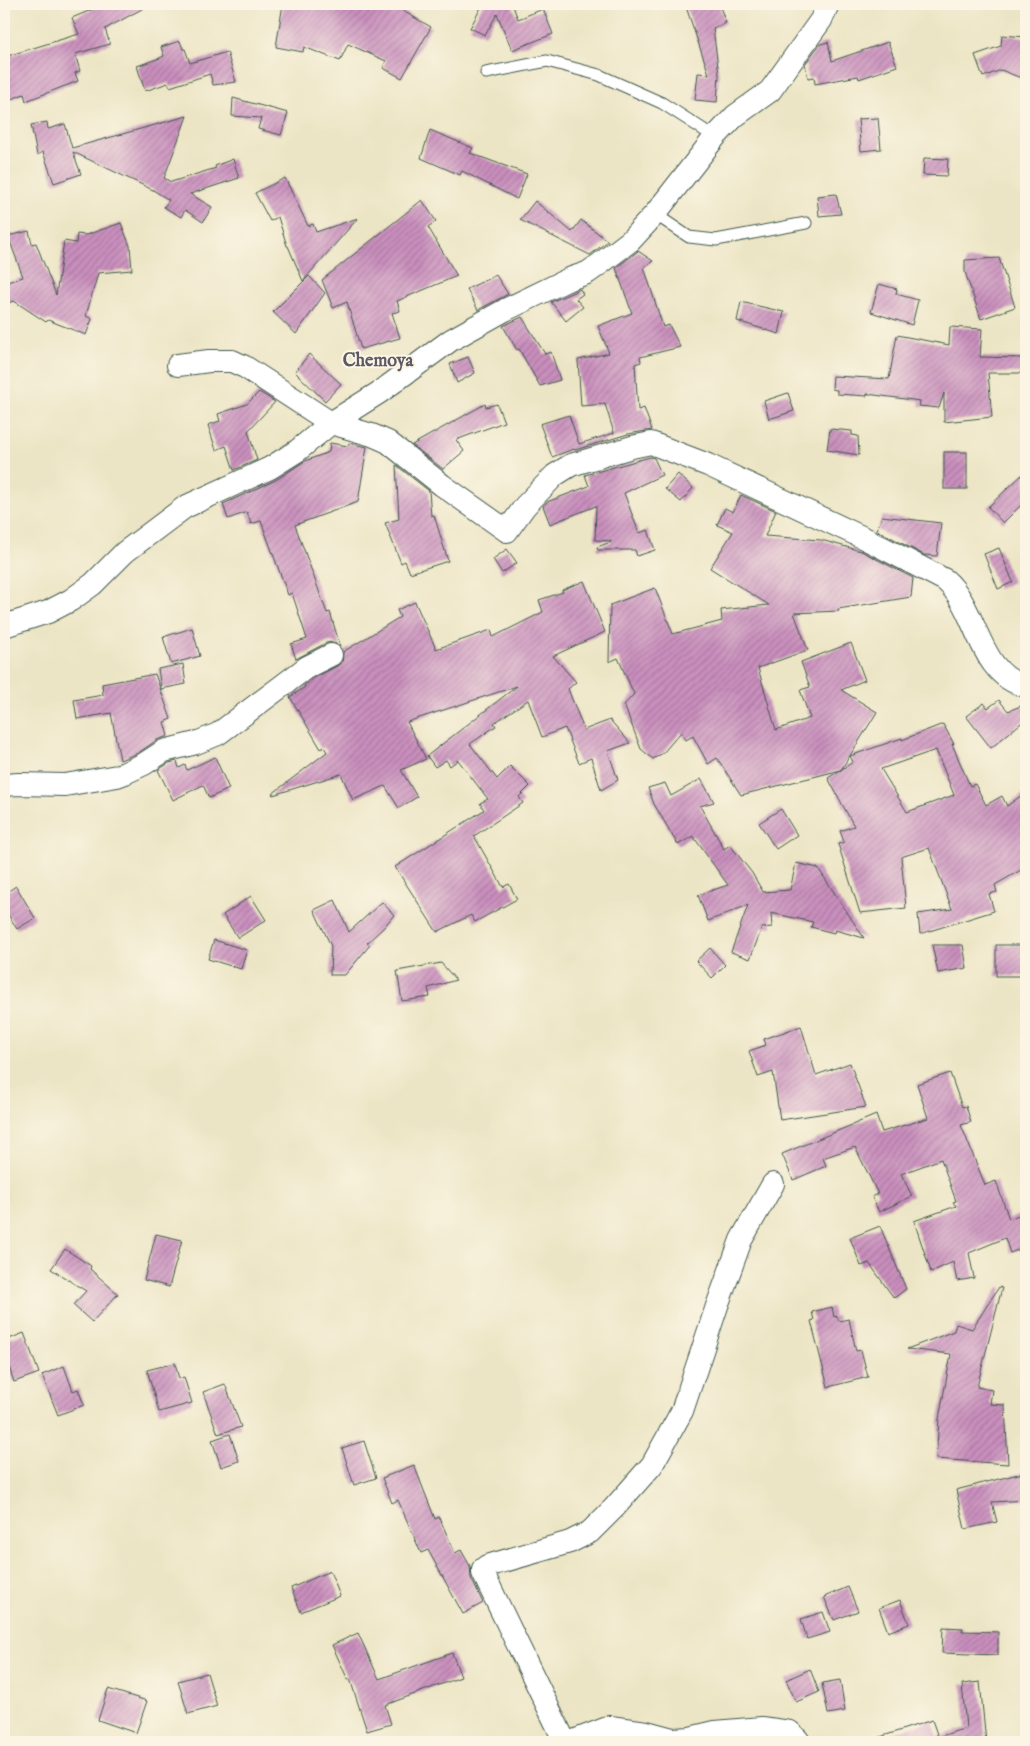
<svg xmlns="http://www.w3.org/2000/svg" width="1030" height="1746" viewBox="0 0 1030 1746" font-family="'IM FELL English',serif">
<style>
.building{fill:url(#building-hatch);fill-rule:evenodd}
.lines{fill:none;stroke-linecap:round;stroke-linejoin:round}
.service-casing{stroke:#3e564a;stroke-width:13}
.minor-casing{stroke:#3e564a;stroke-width:24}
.service{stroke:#fff;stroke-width:11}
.minor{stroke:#fff;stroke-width:22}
.labels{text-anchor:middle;stroke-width:4;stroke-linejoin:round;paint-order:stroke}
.quarter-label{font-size:18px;font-weight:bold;fill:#5b5a64;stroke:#fcf5e5}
</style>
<defs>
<pattern id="building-hatch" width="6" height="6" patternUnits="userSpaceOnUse" patternTransform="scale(1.25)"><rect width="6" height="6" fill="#ca8fbe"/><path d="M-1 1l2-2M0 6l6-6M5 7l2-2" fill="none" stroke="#a3769b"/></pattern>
</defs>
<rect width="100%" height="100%" fill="#fcf5e5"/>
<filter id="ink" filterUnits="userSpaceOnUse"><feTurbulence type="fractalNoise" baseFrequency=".02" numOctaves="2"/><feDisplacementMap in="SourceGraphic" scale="10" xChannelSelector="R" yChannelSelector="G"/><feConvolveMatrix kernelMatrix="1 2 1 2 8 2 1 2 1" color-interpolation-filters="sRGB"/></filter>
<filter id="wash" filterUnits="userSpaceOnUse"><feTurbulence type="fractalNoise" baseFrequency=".0096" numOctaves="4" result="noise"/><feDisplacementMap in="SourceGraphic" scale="20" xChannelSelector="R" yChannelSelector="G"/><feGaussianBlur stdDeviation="1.12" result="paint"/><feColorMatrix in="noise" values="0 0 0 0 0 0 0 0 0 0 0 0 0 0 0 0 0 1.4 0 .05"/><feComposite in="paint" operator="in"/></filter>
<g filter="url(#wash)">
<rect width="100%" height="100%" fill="#ece5c5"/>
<g id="blocks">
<!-- building -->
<g class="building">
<polygon points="105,4 151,4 105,29 110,44 75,54 80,71 75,73 78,81 26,101 24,94 4,102 4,57 79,34 72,18"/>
<polygon points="283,4 391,4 431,27 402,78 383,68 386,61 348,44 340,61 304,47 303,52 276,47"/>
<polygon points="483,4 512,4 518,19 543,9 553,34 512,50 497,14 485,35 470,28"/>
<polygon points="685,4 719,4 726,23 713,28 719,75 717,102 695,100 698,73 709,74"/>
<polygon points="1002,35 1026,37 1026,80 1001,70 983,77 975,55 1001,46"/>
<polygon points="180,41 183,49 185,49 190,63 227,52 236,82 213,85 210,74 170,87 168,83 145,91 137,66 160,58 164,56 161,47"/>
<polygon points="828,42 832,61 888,42 897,66 859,79 858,76 815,84 814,77 808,78 805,64 820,44"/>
<polygon points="233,98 288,113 281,135 258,129 261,118 232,116"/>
<polygon points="187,116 164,178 171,182 216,168 215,166 233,159 239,178 190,194 212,207 203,222 185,210 181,217 164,207 169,200 153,190 73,152 81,174 54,183 43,152 37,155 31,125 47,122 48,129 65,124 72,148"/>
<polygon points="878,118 881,149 861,151 858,119"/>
<polygon points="430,130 473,148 470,153 527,174 517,199 462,171 460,175 421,158"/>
<polygon points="924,158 948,159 947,176 923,175"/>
<polygon points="285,178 308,226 313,224 316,232 358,218 303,281 288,246 287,246 278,217 270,221 255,193"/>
<polygon points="836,194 841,214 819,216 817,196"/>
<polygon points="422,200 436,221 428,227 457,276 397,301 400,311 392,313 400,338 361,349 347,302 333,308 322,280"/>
<polygon points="535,201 572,232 581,220 608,241 590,255 520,220"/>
<polygon points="121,223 130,246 132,270 98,273 86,316 92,319 86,335 48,320 46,322 14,301 4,304 4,283 23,277 8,236 29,231 32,244 36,243 56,295 64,241 76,243 77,234 86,235"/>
<polygon points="638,251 653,261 644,267 663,327 669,325 680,347 640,357 641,362 635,364 638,410 644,408 652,430 628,434 575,450 574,449 552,457 540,424 569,415 579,444 614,433 605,404 581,406 578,360 609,353 598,326 632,313 616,268"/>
<polygon points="999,258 1015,307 981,319 965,272 965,260"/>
<polygon points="496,275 508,294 478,310 467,289"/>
<polygon points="309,276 325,293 296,334 273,312"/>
<polygon points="879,284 897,289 896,294 918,300 912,325 871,312"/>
<polygon points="580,289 583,294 576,299 583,307 566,321 551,302"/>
<polygon points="741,302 784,312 779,334 737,321"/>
<polygon points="522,317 545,354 551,352 560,380 540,386 519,349 517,350 503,326"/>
<polygon points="950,327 982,329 980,357 1022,358 1022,373 988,373 992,417 944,422 944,393 939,408 919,406 920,401 867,394 867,396 837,394 837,390 832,389 833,376 889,379 897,335 949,345"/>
<polygon points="309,354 341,384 325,401 295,372"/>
<polygon points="468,357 475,373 457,383 450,364"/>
<polygon points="259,392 275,402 248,431 257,460 234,470 226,446 216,450 208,425 220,421 218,414 247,404"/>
<polygon points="788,393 794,411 769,419 764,401"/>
<polygon points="485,404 486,407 497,404 504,422 456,440 464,451 443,469 412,445"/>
<polygon points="830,429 852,431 852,435 858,436 859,455 827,450"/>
<polygon points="330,443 348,446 349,443 367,447 358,502 295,525 327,613 330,612 340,646 332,642 326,643 296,659 291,644 307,639 292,593 288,595 261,521 251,524 247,512 228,519 223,504 276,480 305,461 329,452"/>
<rect x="944" y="452" width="23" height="37"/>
<polygon points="650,457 654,458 662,475 624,493 639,533 648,530 655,550 637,556 635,550 598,550 597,547 611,542 611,541 595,540 596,506 550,524 543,506 547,502 589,486 585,475"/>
<polygon points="396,465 429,491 431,516 434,515 448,561 410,573 405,561 401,563 385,523 399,519"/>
<polygon points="1026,471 1026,504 1020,506 1003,523 988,507"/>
<polygon points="678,474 693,488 681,502 665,489"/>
<polygon points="741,495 776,511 765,536 821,540 861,551 913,578 911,597 838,609 839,611 794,613 808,650 758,668 776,730 810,718 800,690 810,687 801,662 851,643 865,680 841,690 877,712 841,770 741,795 717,758 708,764 693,736 686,740 681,732 663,753 653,759 641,749 624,705 634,694 618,658 609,662 610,605 655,588 673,634 722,621 721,610 769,605 710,568 733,532 717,525 725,508 733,512"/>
<polygon points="882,516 941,523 937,556 924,555 877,530"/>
<polygon points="999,548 1013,582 998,589 984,554"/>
<polygon points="507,549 517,563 502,573 493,559"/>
<polygon points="584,581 605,632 553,656 576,682 568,689 584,730 610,720 630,743 608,751 618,780 601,790 591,758 579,763 565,728 542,737 528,700 494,723 496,726 470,744 497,779 510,766 530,786 519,797 523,803 474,836 503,887 509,884 517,899 475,922 471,915 437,932 395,867 484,810 480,803 488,799 458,760 450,766 446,760 435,767 427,756 517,686 407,722 426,759 401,770 417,797 399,808 385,786 353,800 341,774 273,795 272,794 327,752 324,747 321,749 290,697 305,687 304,686 314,678 337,666 342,662 343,652 400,617 397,610 415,602 436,649 491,630 493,637 543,612 539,600 563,592 562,590"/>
<polygon points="192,628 200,656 171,664 163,637"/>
<polygon points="183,664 186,684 161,689 158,669"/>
<polygon points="155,674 171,719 164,722 168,736 157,740 138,753 120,760 111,713 77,719 74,700 103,695 102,684"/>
<polygon points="999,700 1008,711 1026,704 1026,719 991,748 966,716 984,703 988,708"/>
<path d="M 943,724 L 954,744 L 952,744 L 970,786 L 975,784 L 986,805 L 1002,796 L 1007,806 L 1026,792 L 1026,867 L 995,885 L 997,892 L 989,894 L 994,911 L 920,934 L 918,914 L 952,909 L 929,848 L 901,857 L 906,908 L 860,913 L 838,844 L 844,842 L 840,831 L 854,826 L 828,778 L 853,762 L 850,756 L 902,738 L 902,740 ZM 936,750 L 954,795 L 907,812 L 881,769 Z"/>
<polygon points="215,757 229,789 209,798 203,785 173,800 158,770 169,763 177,761 179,768 185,765 187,770"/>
<polygon points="701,779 714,802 700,806 724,849 730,845 752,873 763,892 790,890 796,863 818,868 864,938 835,930 834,933 811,927 813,922 771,913 772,927 762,928 750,959 731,952 748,905 708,921 698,895 728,885 693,836 678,845 654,804 648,788 665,783 671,796"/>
<polygon points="781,809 797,835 776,849 759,823"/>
<polygon points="16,886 35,918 17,929 4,908 4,894"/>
<polygon points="251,896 266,920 238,938 223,915"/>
<polygon points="335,900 349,932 382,902 394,915 384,927 367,943 370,945 345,975 330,975 331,946 314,910"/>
<polygon points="214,940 247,950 241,969 208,959"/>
<polygon points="932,945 963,945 967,968 938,973"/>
<rect x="996" y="945" width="30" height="31"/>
<polygon points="710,948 725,965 712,978 696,961"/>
<polygon points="441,963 456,980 428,988 430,997 402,1001 397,971"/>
<polygon points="801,1026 816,1075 850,1063 866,1107 780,1120 773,1072 758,1077 749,1051 766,1045 764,1039"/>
<polygon points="950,1073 962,1107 966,1106 971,1122 961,1125 985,1185 996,1181 1009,1219 1026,1212 1026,1247 1010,1253 1005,1238 969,1253 974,1278 957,1281 953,1262 931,1272 914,1221 956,1206 953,1202 956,1201 941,1159 901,1174 912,1196 879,1212 872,1197 878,1194 855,1147 823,1158 826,1166 793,1180 782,1154 876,1115 882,1132 928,1118 917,1084"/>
<polygon points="880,1226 906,1289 894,1298 869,1263 861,1266 850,1238"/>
<polygon points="156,1234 182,1240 169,1287 144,1280"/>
<polygon points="65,1249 91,1266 90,1269 118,1294 92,1322 73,1305 86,1291 51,1269"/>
<polygon points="999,1287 1002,1288 977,1387 992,1390 990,1404 1005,1405 1008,1464 936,1459 939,1419 951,1354 907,1349 954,1331 956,1324 972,1329"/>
<polygon points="832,1307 834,1317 837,1316 839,1321 849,1319 856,1351 861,1350 868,1377 828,1387 811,1321 814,1320 812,1312"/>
<polygon points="24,1333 39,1373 14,1382 4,1352 4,1341"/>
<polygon points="175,1363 179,1379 184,1377 192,1403 159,1412 147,1370"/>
<polygon points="64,1366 73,1391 78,1389 84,1405 58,1415 42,1375"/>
<polygon points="225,1384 241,1427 218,1434 203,1392"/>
<polygon points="230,1434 239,1461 221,1467 212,1440"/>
<polygon points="364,1441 376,1478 354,1485 342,1448"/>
<polygon points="414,1465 435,1519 439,1517 455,1553 461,1550 470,1566 471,1578 483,1603 463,1614 428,1550 421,1553 398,1500 392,1503 382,1478"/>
<polygon points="1026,1472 1026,1500 992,1502 997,1522 965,1529 956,1490"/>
<polygon points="330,1571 340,1596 301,1612 291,1588"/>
<polygon points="848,1587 858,1611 834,1620 824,1597"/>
<polygon points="900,1600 909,1624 888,1632 879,1608"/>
<polygon points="823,1612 830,1632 807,1639 801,1619"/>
<polygon points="943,1627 963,1628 962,1631 998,1632 998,1655 942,1653"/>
<polygon points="358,1633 379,1679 452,1653 461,1677 385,1705 391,1724 367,1731 350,1679 348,1680 332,1645"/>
<polygon points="810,1669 819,1692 796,1702 786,1680"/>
<polygon points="207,1673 217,1706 188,1714 178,1681"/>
<polygon points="840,1680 845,1711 828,1714 822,1683"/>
<polygon points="980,1682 986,1742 875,1742 874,1739 932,1720 938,1737 966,1728 962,1684"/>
<polygon points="108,1689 147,1701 136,1733 98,1720"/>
</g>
</g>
</g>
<g filter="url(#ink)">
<use href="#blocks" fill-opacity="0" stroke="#3e564a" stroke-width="1"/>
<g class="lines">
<defs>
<g id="service">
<polyline points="486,73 547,61 599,75 662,103 715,137"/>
<polyline points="655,214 689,237 716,240 806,223"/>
</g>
<g id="minor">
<path d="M 178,365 L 209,361 L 232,361 L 245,367 L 331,423 L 372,435 L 388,442 L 442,485 L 507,531 L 525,506 L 555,475 L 571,465 L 632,447 L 651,443 L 708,465 L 866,539 L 945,580 C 978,608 978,676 1026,686"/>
<polyline points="4,626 48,612 71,600 93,584 125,552 185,507 270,468 297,451 331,423 380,392 451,340 505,310 569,279 587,273 597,266 630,241 655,214 715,137 735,116 770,91 821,20 828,4"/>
<polyline points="4,785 19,784 65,785 117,776 125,773 144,764 164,751 196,743 218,734 307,667 331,655"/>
<polyline points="565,1742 483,1573 483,1569 487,1566 570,1542 590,1532 614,1508 652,1465 682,1411 717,1306 741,1240 773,1184"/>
<polyline points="571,1742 610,1727 647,1732 673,1739 690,1738 715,1732 762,1728 790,1732 798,1740 797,1742"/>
</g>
</defs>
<!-- service casing -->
<use href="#service" class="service-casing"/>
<!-- minor casing -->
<use href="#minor" class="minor-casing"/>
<!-- service -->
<use href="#service" class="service"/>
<!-- minor -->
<use href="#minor" class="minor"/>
</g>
</g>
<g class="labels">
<!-- quarter labels -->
<g class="quarter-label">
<text x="378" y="366">Chemoya</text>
</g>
</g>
<!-- margin -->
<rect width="1030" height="1746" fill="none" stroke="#fcf5e5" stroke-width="20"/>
</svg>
